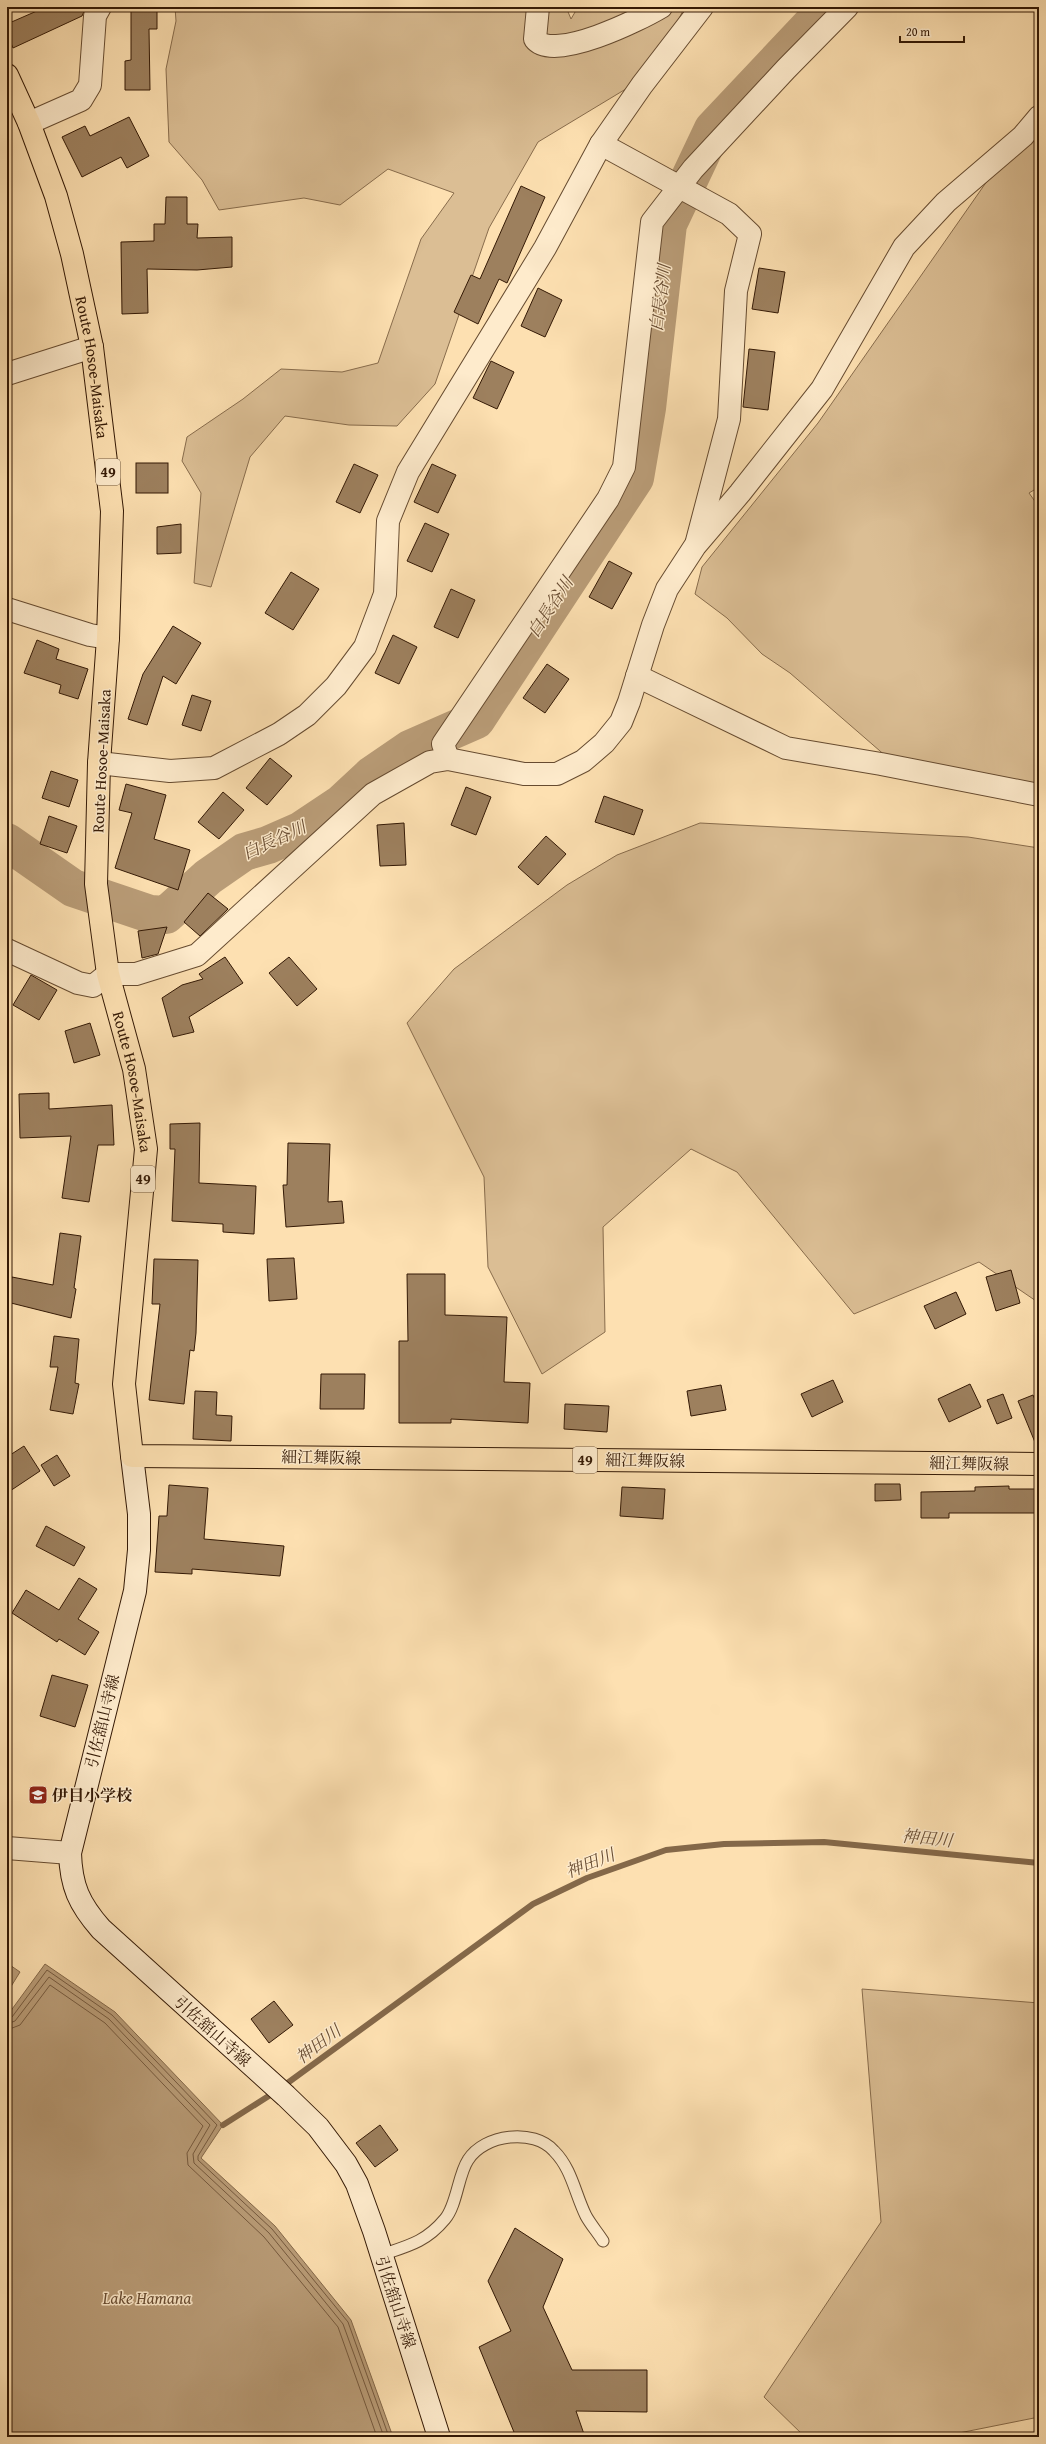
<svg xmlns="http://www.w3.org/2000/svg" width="1046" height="2444" viewBox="0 0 1046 2444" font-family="'Gentium Book Plus','Noto Serif JP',serif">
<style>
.green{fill:#dbbe94;stroke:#886c4c}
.water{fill:#b99c77;stroke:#846849}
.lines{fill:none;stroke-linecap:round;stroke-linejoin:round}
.shore{stroke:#765a3e;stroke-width:1}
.stream{stroke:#846849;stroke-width:6}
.river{stroke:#b99c77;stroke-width:38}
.building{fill:#9d805e;stroke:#341905}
.service-casing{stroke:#664b30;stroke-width:13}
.minor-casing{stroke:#664b30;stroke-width:24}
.secondary-casing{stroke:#341905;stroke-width:24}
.primary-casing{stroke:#341905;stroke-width:24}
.service{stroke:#feebcc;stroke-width:11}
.minor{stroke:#feebcc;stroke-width:22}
.secondary{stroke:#feebcc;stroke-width:22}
.primary{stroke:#fde0b1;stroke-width:22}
.labels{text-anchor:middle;stroke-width:3;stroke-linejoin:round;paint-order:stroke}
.shield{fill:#feebcc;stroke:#715841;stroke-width:1}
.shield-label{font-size:15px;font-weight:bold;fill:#341905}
.street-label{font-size:16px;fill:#341905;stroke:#feebcc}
.poi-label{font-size:16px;font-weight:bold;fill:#341905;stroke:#feebcc;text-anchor:start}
.water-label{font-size:17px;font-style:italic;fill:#694d33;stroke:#feebcc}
</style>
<rect width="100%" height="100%" fill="#fde0b1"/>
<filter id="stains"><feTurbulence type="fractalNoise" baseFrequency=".005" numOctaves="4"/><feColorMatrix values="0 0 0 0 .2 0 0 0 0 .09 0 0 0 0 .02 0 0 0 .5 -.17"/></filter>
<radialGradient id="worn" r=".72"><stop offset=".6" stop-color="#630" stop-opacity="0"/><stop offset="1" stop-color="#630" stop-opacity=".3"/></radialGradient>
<!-- green -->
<g class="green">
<polygon points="175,7 566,7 571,19 578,7 685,7 649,75 538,142 489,228 435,384 397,426 349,425 285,416 250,457 211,587 194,583 201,493 182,461 187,437 243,399 281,369 342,372 378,363 421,239 454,193 388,169 340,205 304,198 219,210 202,180 169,142 166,69 176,21"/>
<polygon points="1039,131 1039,487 1029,493 1039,507 1039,787 895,764 790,673 762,654 727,618 695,594 702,567 818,423 985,184 1016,151 1037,136"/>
<polygon points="700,823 968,837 1039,848 1039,1303 979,1262 854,1314 737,1172 691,1149 603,1227 605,1332 542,1374 488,1267 484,1177 407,1023 454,969 567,885 617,855"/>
<polygon points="862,1989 1039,2003 1039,2417 939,2437 805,2437 764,2397 881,2222"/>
</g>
<!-- water -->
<g class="water">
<polygon points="7,1963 20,1972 7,1993"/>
<polygon points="45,1964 115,2012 223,2125 201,2158 275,2226 351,2320 393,2437 7,2437 7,2016"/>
</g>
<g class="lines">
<!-- shore -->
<g class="shore">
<polyline points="7,2019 12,2017 47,1970 112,2015 217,2125 198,2156 198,2160 272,2229 348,2322 389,2437"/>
<polyline points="7,2024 15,2021 49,1977 109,2019 210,2125 193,2154 194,2163 269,2233 343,2324 384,2437"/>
<polyline points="7,2030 20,2025 50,1985 105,2023 203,2126 187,2153 188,2165 264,2237 338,2327 377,2437"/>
</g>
<!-- stream -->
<g class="stream">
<polyline points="282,2087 533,1904 587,1878 666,1850 724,1844 824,1842 1039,1863"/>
<polyline points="223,2125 275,2092"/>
</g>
<!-- river -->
<polyline class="river" points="7,842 73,888 150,914 166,915 208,877 244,852 268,845 300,831 342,803 372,775 410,749 476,720 635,478 647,408 668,224 713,129 828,7"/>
</g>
<!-- building -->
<g class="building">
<polygon points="46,7 86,7 82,16 13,48 7,33 7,24"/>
<polygon points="131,7 157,7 157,29 149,29 150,90 125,90 125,61 131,60"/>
<polygon points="129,117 149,156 127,168 121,157 82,177 62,137 85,126 90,136"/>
<polygon points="521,186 545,197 507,283 499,279 478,324 454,312 471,275 480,279"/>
<polygon points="166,197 187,197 187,224 198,224 197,238 232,237 232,267 197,270 147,269 148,313 122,314 121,242 154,241 154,224 165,224"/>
<polygon points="759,268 785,272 778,313 752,309"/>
<polygon points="538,288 562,300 545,337 521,326"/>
<polygon points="749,349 775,352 768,410 743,407"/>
<polygon points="491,361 514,372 497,409 473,398"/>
<rect x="136" y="463" width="32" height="30"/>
<polygon points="354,464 378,475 360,513 336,502"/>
<polygon points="432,464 456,475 438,513 414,502"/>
<polygon points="425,523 449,534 432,572 407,561"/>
<polygon points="181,524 181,553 157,554 157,527"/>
<polygon points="609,561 632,573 612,609 589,597"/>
<polygon points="291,572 319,589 293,630 265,613"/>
<polygon points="451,589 475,600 458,638 434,627"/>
<polygon points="173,626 201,643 176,684 163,676 147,725 128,719 143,674"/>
<polygon points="393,635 417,647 399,684 375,673"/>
<polygon points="37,640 59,649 56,659 88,669 78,699 59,693 61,685 24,673"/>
<polygon points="547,664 569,679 545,713 523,698"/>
<polygon points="192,695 211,701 201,731 182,725"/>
<polygon points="270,758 292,776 267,805 246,788"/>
<polygon points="51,771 78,780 69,807 42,798"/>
<polygon points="126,784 166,795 154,839 190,850 178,890 115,868 132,813 119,810"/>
<polygon points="466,787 491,797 476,835 451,825"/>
<polygon points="223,792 244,810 219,839 198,822"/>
<polygon points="604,796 643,810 634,835 595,822"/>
<polygon points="49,816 77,826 67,853 40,844"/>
<polygon points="404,823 406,865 380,866 377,825"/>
<polygon points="546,836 566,854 538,885 518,867"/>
<polygon points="208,893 228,909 200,936 184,922"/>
<polygon points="167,927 158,954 142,958 138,931"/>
<polygon points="225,957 243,983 189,1017 194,1032 173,1037 162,998 182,985 203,979 199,974"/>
<polygon points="289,957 317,989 297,1006 269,973"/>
<polygon points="31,975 57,990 39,1020 13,1005"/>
<polygon points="90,1023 100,1055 74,1063 65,1031"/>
<polygon points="49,1093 49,1109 112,1105 114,1145 98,1145 89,1202 62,1198 71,1136 20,1138 19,1094"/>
<polygon points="200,1123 199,1183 256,1186 254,1234 223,1232 223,1224 172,1221 175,1149 170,1149 170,1124"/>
<polygon points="288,1143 330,1144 328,1202 342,1201 344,1223 286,1227 283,1185 287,1185"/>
<polygon points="60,1233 81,1236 74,1288 76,1289 71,1318 7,1302 12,1277 53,1285"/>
<polygon points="294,1258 297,1299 269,1301 267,1259"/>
<polygon points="154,1259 198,1260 196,1333 194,1351 190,1350 184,1404 149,1400 160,1304 152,1304"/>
<polygon points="1011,1270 1020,1303 996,1311 986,1277"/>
<polygon points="407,1274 445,1274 445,1315 507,1317 504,1382 530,1383 528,1423 451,1419 451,1423 399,1423 399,1341 408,1341"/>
<polygon points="956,1292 966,1314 935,1329 924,1306"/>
<polygon points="54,1336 79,1339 75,1383 79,1384 73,1414 50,1410 58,1367 50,1367"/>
<polygon points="321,1374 365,1374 364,1409 320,1409"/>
<polygon points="833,1380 843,1402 812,1417 801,1394"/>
<polygon points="970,1384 981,1407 949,1422 938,1399"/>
<polygon points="721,1385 726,1410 691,1416 687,1391"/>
<polygon points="195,1391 217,1392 216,1415 232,1416 231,1441 193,1439"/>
<polygon points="1003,1394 1012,1418 997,1424 987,1400"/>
<polygon points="1033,1395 1039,1409 1039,1452 1018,1401"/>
<polygon points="565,1404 609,1406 607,1432 564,1429"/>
<polygon points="24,1446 40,1471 7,1493 7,1457"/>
<polygon points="57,1455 70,1476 54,1486 41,1465"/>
<polygon points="875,1484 900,1484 901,1500 875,1501"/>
<polygon points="169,1485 208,1488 204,1539 284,1546 280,1576 192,1569 192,1574 155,1572 159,1516 167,1516"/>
<polygon points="1009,1486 1009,1489 1039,1489 1039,1513 949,1513 949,1518 921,1518 921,1492 975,1491 975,1487"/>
<polygon points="622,1487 665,1489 663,1519 620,1516"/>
<polygon points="46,1526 85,1547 74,1566 36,1546"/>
<polygon points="79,1578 97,1589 78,1619 99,1632 85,1655 59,1639 57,1642 12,1613 26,1590 59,1610"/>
<polygon points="52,1675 88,1685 75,1727 40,1716"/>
<polygon points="274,2001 293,2025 269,2043 251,2019"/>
<polygon points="380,2125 398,2150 375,2167 356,2143"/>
<polygon points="515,2228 563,2259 543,2307 572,2370 647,2370 647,2412 576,2411 585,2437 516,2437 479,2347 511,2331 488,2281"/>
</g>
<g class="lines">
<defs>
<path id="service" d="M 381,2255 C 408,2246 426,2242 445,2219 C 457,2205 458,2175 468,2160 C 484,2134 534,2128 554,2151 C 572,2169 575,2194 586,2216 C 591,2225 598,2233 603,2241"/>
<g id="minor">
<path d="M 538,7 L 535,39 C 553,63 641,19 661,7"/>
<polyline points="29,123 81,100 90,85 95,16 100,7"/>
<polyline points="601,144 729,214 750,234 736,291 729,419 697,541"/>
<polyline points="7,374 92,347"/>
<polyline points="7,609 90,635 108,638"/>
<polyline points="637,676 786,748 881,764 1039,795"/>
<polyline points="448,759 443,744 608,499 624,467 652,222 693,169 786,69 847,7"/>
<polyline points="99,763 170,771 214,768 279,734 307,715 336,686 365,647 385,594 388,521 408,472 545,248 601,144 642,85 702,7"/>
<polyline points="7,950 78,983 93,986 108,974 136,974 197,955 373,794 430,762 448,759 524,774 557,774 583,761 604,743 621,722 629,702 653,625 667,589 695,546 740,493 822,389 904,247 946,202 1023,136 1039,117"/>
<polyline points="7,1848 70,1853"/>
</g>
<path id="secondary" d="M 132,1456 L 139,1514 L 139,1550 L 135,1591 L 70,1853 C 71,1886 79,1904 101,1929 L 286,2096 L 318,2127 L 346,2164 L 357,2184 L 374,2231 L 439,2437"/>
<g id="primary">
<path id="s1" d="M 7,75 L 29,123 L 56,196 L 72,254 L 92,347 L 112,511 L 108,638 L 99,763 L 96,884 L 108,974 L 134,1069 L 146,1149 L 124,1384 L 132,1456 L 1039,1464"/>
</g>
</defs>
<!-- service casing -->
<use href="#service" class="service-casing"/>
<!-- minor casing -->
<use href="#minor" class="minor-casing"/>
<!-- secondary casing -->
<use href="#secondary" class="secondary-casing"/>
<!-- primary casing -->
<use href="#primary" class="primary-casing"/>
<!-- service -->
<use href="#service" class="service"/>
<!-- minor -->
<use href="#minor" class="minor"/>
<!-- secondary -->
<use href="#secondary" class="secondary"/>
<!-- primary -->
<use href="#primary" class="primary"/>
</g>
<!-- icons -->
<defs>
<symbol id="school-square" viewBox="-11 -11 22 22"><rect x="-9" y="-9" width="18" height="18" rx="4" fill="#8f2418" stroke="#feebcc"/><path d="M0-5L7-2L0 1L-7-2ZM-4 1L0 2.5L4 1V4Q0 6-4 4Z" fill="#fff"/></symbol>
</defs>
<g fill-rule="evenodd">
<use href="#school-square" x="27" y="1784" width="22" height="22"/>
</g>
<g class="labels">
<!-- shield labels -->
<g class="shield">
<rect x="96" y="459" width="24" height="26" rx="3"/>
<rect x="131" y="1166" width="24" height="26" rx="3"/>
<rect x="573" y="1447" width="24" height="26" rx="3"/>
</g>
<g class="shield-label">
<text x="108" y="477">49</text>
<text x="143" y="1184">49</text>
<text x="585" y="1465">49</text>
</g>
<!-- street labels -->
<g class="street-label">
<text dy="6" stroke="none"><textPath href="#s1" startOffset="306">Route Hosoe-Maisaka</textPath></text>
<text transform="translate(101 761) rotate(-87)" y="6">Route Hosoe-Maisaka</text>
<text dy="6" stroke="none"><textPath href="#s1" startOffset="1026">Route Hosoe-Maisaka</textPath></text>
<text transform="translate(321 1457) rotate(1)" y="6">細江舞阪線</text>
<text transform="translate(645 1460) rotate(1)" y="6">細江舞阪線</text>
<text transform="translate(969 1463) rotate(1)" y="6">細江舞阪線</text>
<text transform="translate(102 1721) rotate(-76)" y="6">引佐舘山寺線</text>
<text transform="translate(213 2031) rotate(42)" y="6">引佐舘山寺線</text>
<text transform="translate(396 2302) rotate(72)" y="6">引佐舘山寺線</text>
</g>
<!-- poi labels -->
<g class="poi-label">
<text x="52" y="1801">伊目小学校</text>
</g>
<!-- water labels -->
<g class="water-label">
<text transform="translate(660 298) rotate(-83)" y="6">白長谷川</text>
<text transform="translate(550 607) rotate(-57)" y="6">白長谷川</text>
<text transform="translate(274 840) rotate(-25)" y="6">白長谷川</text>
<text transform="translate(927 1838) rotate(6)" y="6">神田川</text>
<text transform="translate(590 1863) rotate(-22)" y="6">神田川</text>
<text transform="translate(318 2044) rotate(-37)" y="6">神田川</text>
<text x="147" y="2304">Lake Hamana</text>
</g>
</g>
<!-- margin -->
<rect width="1046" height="2444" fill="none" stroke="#fde0b1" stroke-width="24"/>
<rect x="8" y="8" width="1030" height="2428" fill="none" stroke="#341905" stroke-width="2"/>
<rect x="12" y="12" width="1022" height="2420" fill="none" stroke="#341905"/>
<!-- scale -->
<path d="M900 36v6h64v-6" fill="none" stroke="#341905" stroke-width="2"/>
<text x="906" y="36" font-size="12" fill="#341905" stroke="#feebcc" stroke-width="3" paint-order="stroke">20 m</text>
<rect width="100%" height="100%" filter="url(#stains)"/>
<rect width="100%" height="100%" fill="url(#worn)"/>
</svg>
